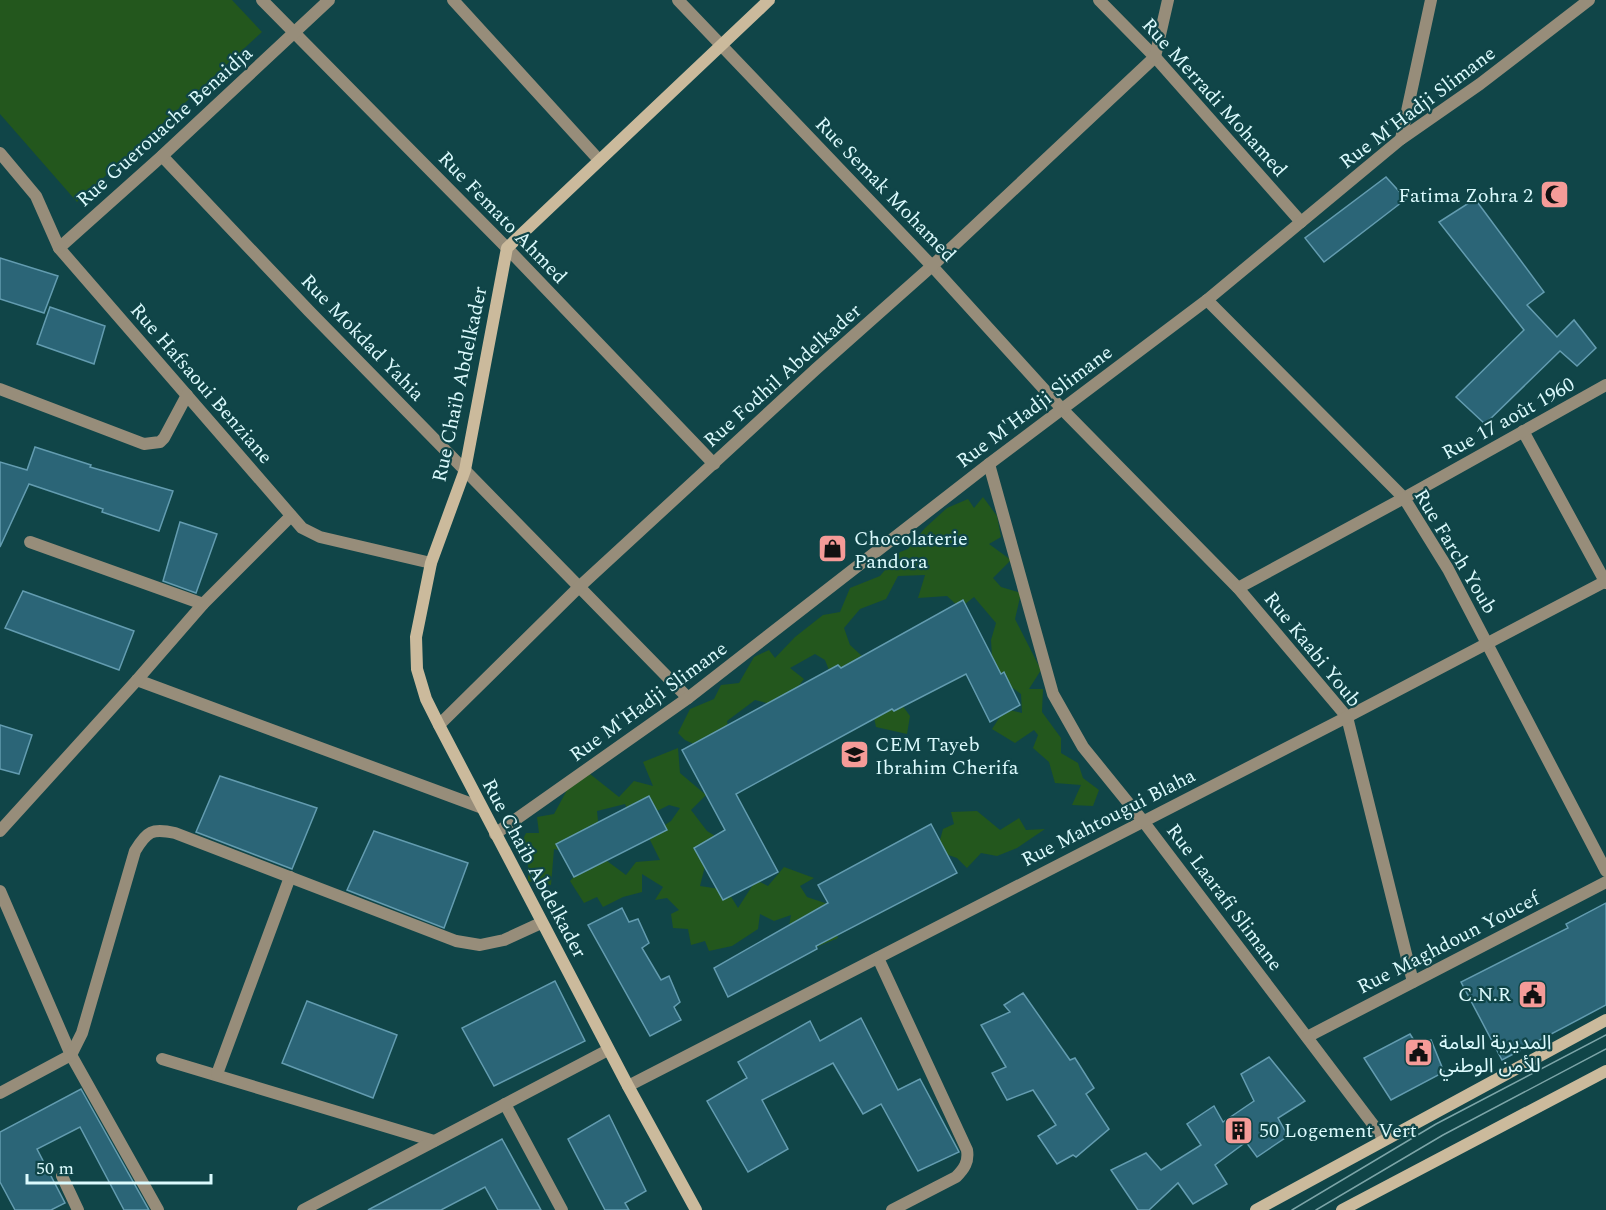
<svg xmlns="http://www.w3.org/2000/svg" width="1606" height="1210" viewBox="0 0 1606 1210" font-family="Spectral,'Noto Sans Arabic',serif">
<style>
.green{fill:#23571d}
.building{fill:#2b6577;stroke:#639cb0;stroke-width:1.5}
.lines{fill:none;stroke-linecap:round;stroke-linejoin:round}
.street{stroke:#978d7a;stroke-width:12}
.secondary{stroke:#cbba9c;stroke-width:12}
.tram{stroke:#7ca5a8;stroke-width:1.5}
.labels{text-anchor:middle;stroke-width:4.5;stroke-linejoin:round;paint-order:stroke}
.street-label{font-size:20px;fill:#dbfafd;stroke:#104548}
.poi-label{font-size:20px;fill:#dbfafd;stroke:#104548;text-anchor:start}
</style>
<rect width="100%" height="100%" fill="#104548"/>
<!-- green -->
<g class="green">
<polygon points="0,0 232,0 262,32 77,202 0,114"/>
<polygon points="983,497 997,516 1001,537 989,544 1011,560 993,578 1001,587 1021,593 1015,619 1041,670 1029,689 1043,689 1042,712 1061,738 1061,753 1078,763 1083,778 1099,790 1093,806 1072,805 1081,785 1055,783 1049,762 1033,748 1038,735 1034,730 1015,743 992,729 1005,709 1022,713 1021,694 993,674 991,640 996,623 974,597 960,608 947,596 918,598 925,575 898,576 886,599 860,609 844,628 850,645 875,668 910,716 907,734 876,727 872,708 837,690 825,660 815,654 790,668 804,679 782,707 755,700 727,721 730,738 702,748 685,740 678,733 690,709 714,699 721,685 739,683 754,657 769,650 775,658 795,637 823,615 840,612 850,588 880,576 900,552 908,549 925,528 947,508 968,499 974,508"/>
<polygon points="678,748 680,773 706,795 691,810 707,831 725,842 707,858 700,886 727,890 738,908 756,880 768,886 784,867 814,878 800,886 807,897 837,907 833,923 838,938 812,949 787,938 791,915 774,921 760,914 758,929 732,946 709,951 705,941 691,945 688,929 673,928 671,914 679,910 667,898 655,900 663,887 642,874 642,892 623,897 603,907 597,897 584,903 570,881 582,867 603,858 626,875 636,862 660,860 648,836 671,821 680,808 669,805 633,823 625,804 597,811 599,830 577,854 554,849 551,885 528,881 528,863 517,852 526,833 539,833 537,817 554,814 567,790 590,774 619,797 634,781 653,786 643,762"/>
<polygon points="977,811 1000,830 1019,818 1026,830 1045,829 1017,848 997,856 981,853 967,868 957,858 937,851 943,829 954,824 951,812"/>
</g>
<!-- building -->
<g class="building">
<polygon points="1386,177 1406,199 1324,262 1305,238"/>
<polygon points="1475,199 1544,292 1527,305 1557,337 1574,320 1596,348 1577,366 1560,351 1485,424 1456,397 1524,330 1439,222"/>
<polygon points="0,258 58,276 44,313 0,299"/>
<polygon points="50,307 105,326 94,364 37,344"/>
<polygon points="35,447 91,465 90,467 173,491 159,531 102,512 103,509 29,484 0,547 0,462 27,470"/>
<polygon points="180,522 217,534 196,593 163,581"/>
<polygon points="23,591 134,631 119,670 5,628"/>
<polygon points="963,600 1001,674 1004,672 1020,705 990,722 966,674 894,711 892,709 736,794 778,872 723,900 694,848 725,830 682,750 838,665 841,668"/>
<polygon points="0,725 32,735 19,774 0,769"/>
<polygon points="220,776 317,808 292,869 196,832"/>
<polygon points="649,796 667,830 574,877 556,844"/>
<polygon points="931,824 957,873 816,946 817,949 728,997 714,968 828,903 818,885"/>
<polygon points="374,831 468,863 444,928 347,890"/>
<polygon points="1606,903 1606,1005 1502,1060 1461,982 1568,928 1566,924"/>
<polygon points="622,908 629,922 638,919 649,943 642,948 661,980 669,976 680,1002 674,1007 681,1020 650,1036 588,925"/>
<polygon points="555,981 585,1041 494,1086 462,1028"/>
<polygon points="1023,993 1070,1060 1075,1058 1094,1088 1086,1094 1109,1129 1076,1157 1073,1155 1057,1164 1038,1136 1056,1125 1033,1090 1007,1100 992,1073 1006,1067 981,1025 1010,1012 1004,1005"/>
<polygon points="307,1001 397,1035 373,1098 282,1063"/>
<polygon points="861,1018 898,1090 920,1079 959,1152 918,1171 881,1104 863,1114 833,1063 762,1100 788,1149 748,1172 707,1101 747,1078 738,1062 810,1021 820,1041"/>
<polygon points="1410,1034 1417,1045 1431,1040 1444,1072 1391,1100 1364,1058"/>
<polygon points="1269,1057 1305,1101 1278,1118 1288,1136 1257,1157 1246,1142 1215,1165 1227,1184 1193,1204 1178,1183 1149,1210 1138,1210 1111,1170 1146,1153 1161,1170 1201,1145 1187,1124 1214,1106 1223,1122 1254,1101 1241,1074"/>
<polygon points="81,1089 149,1210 124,1210 80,1127 37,1149 65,1203 51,1210 15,1210 0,1182 0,1132"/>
<polygon points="609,1115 646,1191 625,1203 629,1210 605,1210 568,1139"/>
<polygon points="502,1139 541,1210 498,1210 485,1187 441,1210 368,1210"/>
</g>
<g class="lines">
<!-- street -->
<g class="street">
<polyline points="262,0 507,248 714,464"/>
<polyline points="453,0 599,160"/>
<polyline points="678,0 932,266 1062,409 1238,588 1347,717 1413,982"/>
<polyline points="1099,0 1155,57 1301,222"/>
<polyline points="1401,139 1431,0"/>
<polyline points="0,153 36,196 59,248 302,528 320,537 431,563"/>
<polyline points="162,156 309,311 688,698"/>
<polyline points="59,248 162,156 329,0"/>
<polyline points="1207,300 1404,498 1448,569 1606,871"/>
<polyline points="0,389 144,444 160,442 164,438 187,395"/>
<polyline points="1523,431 1606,583"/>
<polyline points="989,464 1053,694 1083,747 1143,821 1384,1139"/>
<polyline points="30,542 203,604"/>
<polyline points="1238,588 1404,498 1606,385"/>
<polyline points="137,680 480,807"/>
<polyline points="439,725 578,588 816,369 932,266 1155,57 1168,0"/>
<polyline points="0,831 137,680 203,604 291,516"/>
<polyline points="495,834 688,698 989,464 1207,300 1401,139 1480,84 1589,0"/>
<polyline points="0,891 71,1055 158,1210"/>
<path d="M 878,958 L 967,1150 C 969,1162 964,1169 956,1177 L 892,1210"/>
<polyline points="1307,1037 1606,882"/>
<polyline points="162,1059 434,1141"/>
<polyline points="217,1074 290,877"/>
<polyline points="628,1086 1347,717 1606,581"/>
<path d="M 0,1093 L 71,1055 L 82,1033 L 135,851 C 147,831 152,828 175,833 L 456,941 L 480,945 L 504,940 L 541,923"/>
<polyline points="505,1104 562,1210"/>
<polyline points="62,1176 78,1210"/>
<polyline points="303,1210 608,1050"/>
</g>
<!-- secondary -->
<g class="secondary">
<polyline points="696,1210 628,1086 439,725 426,699 417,669 416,637 431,563 465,470 507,248 769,0"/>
<polyline points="1256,1210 1606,1020"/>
<polyline points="1342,1210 1606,1071"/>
</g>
<!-- tram -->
<g class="tram">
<polyline points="1292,1210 1436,1124 1606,1035"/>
<polyline points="1316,1210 1443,1135 1606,1049"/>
</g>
</g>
<!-- icons -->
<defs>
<symbol id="mosque-square" viewBox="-11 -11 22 22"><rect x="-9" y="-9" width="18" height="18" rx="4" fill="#f59b98" stroke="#104548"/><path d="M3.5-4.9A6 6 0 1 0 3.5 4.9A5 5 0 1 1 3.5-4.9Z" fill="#111"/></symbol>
<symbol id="shop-square" viewBox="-11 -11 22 22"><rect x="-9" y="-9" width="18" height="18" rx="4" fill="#f59b98" stroke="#104548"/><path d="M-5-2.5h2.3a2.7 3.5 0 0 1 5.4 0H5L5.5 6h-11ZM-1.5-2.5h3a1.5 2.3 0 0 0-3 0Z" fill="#111"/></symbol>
<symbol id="school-square" viewBox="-11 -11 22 22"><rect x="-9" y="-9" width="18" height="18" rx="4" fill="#f59b98" stroke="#104548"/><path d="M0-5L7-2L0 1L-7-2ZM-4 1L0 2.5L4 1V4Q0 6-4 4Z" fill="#111"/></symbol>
<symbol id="civic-square" viewBox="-11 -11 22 22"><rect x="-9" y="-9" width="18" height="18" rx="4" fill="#f59b98" stroke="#104548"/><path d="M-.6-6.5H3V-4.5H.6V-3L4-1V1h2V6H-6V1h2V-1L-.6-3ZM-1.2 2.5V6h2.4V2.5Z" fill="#111"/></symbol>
<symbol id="building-square" viewBox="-11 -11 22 22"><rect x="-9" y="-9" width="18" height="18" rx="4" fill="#f59b98" stroke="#104548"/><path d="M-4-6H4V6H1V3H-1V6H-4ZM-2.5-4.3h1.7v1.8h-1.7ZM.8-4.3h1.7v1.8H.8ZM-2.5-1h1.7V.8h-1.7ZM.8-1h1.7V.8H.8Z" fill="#111"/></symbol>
</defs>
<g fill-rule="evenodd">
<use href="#mosque-square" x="1538" y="178" width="33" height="33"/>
<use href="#shop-square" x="816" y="532" width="33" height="33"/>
<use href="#school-square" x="838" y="738" width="33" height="33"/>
<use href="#civic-square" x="1516" y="978" width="33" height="33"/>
<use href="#civic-square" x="1402" y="1036" width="33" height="33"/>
<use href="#building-square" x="1222" y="1114" width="33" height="33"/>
</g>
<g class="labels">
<!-- street labels -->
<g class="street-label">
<text transform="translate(1215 97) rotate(48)" y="7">Rue Merradi Mohamed</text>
<text transform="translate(1417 107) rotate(-37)" y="7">Rue M'Hadji Slimane</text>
<text transform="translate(164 126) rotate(-42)" y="7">Rue Guerouache Benaidja</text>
<text transform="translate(886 189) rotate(46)" y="7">Rue Semak Mohamed</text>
<text transform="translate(503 217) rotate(46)" y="7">Rue Femato Ahmed</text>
<text transform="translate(363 337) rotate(46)" y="7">Rue Mokdad Yahia</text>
<text transform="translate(782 375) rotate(-42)" y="7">Rue Fodhil Abdelkader</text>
<text transform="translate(202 383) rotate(49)" y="7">Rue Hafsaoui Benziane</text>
<text transform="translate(459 384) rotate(-78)" y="7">Rue Chaïb Abdelkader</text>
<text transform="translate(1034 406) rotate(-37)" y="7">Rue M'Hadji Slimane</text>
<text transform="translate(1508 418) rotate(-29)" y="7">Rue 17 août 1960</text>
<text transform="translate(1456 551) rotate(59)" y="7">Rue Farch Youb</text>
<text transform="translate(1313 649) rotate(51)" y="7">Rue Kaabi Youb</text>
<text transform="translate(648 701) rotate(-36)" y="7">Rue M'Hadji Slimane</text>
<text transform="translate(1108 817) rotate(-27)" y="7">Rue Mahtougui Blaha</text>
<text transform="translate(535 868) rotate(62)" y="7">Rue Chaïb Abdelkader</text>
<text transform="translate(1225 897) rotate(53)" y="7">Rue Laarafi Slimane</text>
<text transform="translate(1448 942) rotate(-27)" y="7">Rue Maghdoun Youcef</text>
</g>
<!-- poi labels -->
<g class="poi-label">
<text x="1533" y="202" text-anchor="end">Fatima Zohra 2</text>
<text x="854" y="545">Chocolaterie<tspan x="854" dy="23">Pandora</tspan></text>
<text x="875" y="751">CEM Tayeb<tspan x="875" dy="23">Ibrahim Cherifa</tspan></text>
<text x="1511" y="1001" text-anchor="end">C.N.R</text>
<text x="1439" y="1049">المديرية العامة<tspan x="1439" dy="23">للأمن الوطني</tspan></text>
<text x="1259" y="1137">50 Logement Vert</text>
</g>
</g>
<!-- scale -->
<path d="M27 1174v9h184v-9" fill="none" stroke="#dbfafd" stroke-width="3"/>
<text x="36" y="1174" font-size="18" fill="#dbfafd" stroke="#104548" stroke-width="4.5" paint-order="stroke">50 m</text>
</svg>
